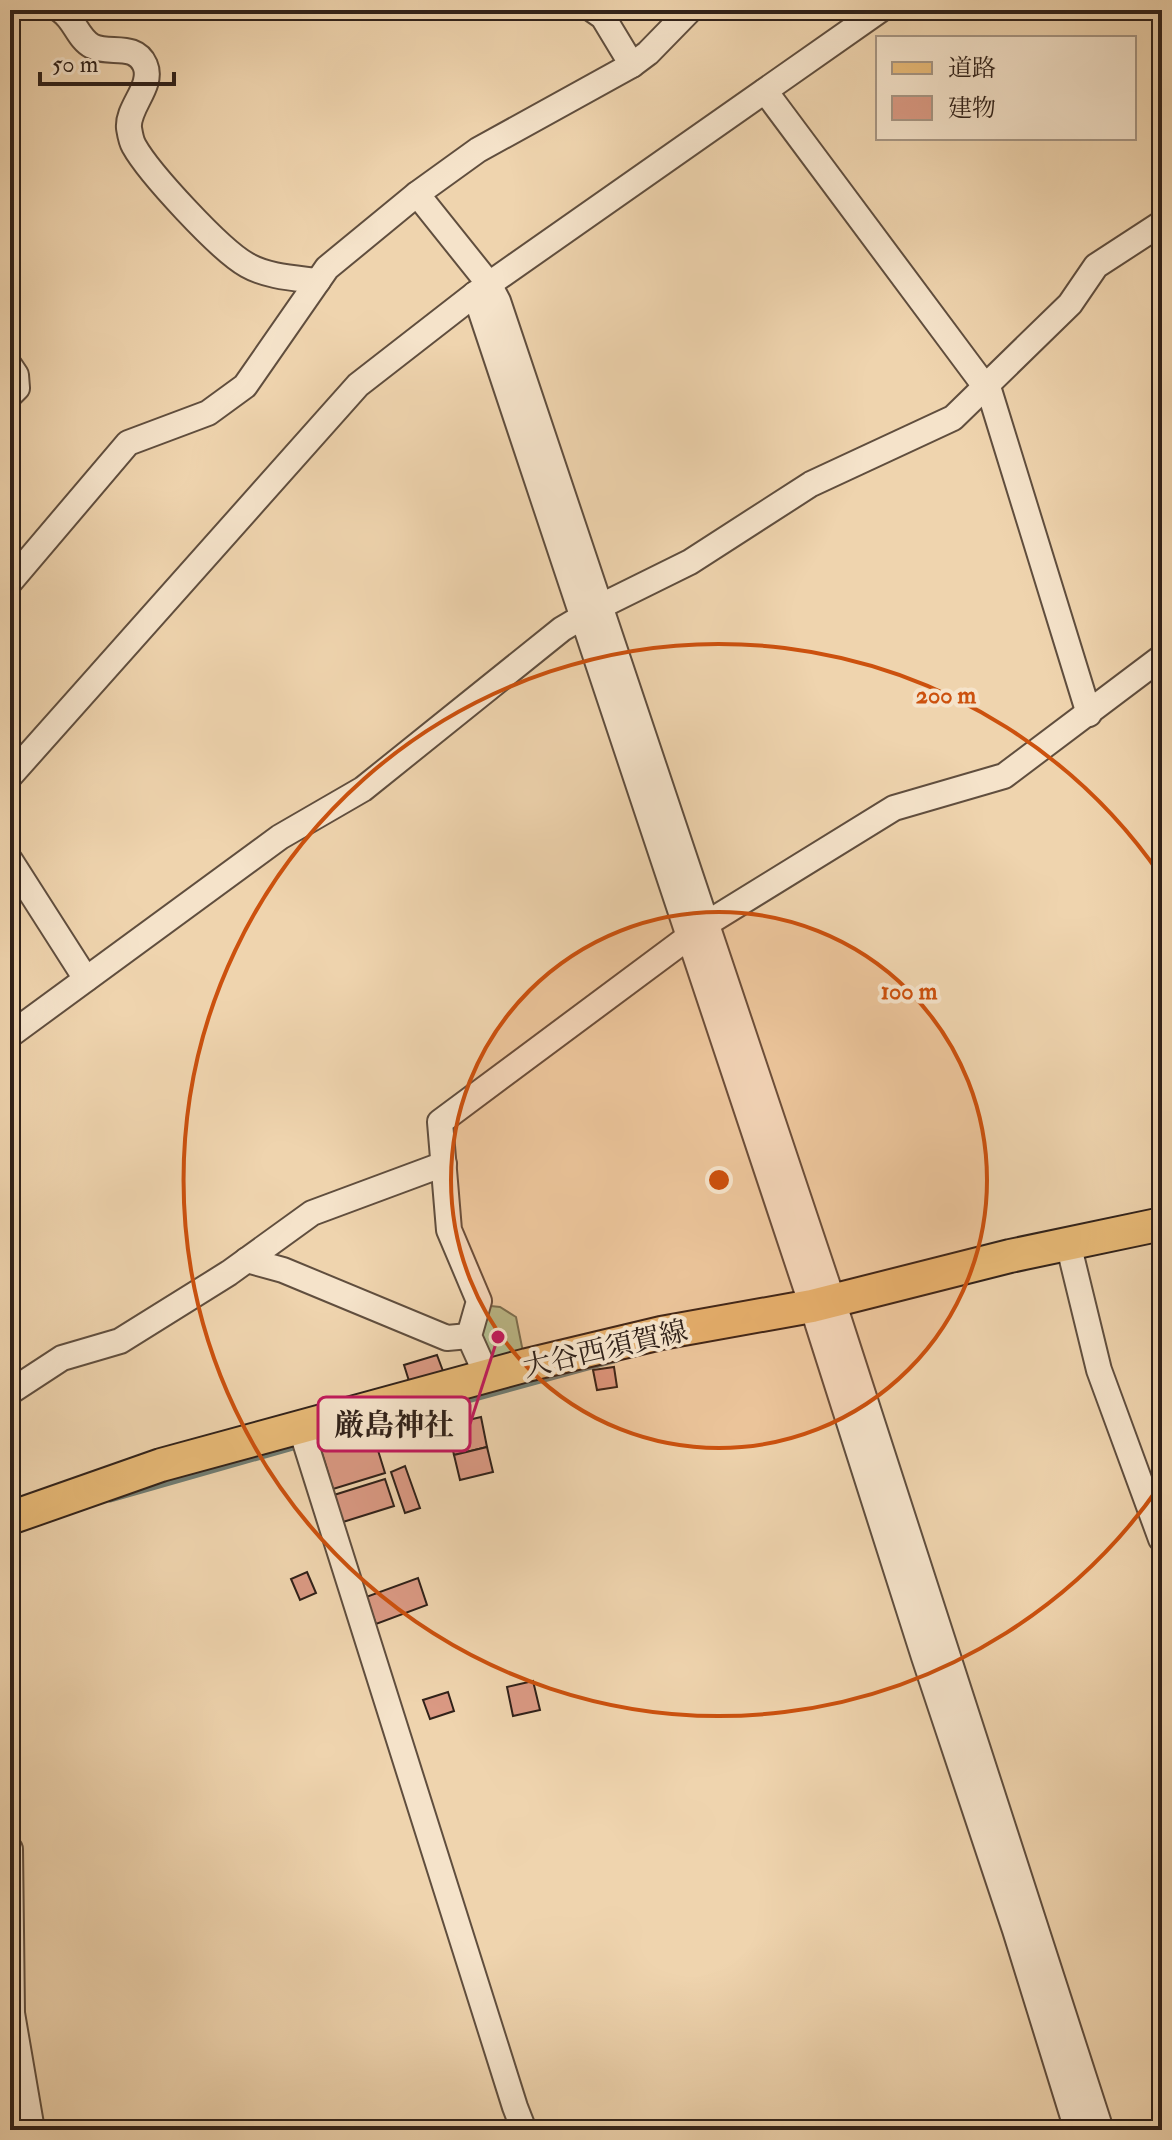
<svg xmlns="http://www.w3.org/2000/svg" width="1172" height="2140" viewBox="0 0 1172 2140" font-family="'IM FELL Double Pica','Noto Serif JP',serif">
<style>
.green{fill:#b3be8f;stroke:#727054;stroke-width:2}
.lines{fill:none;stroke-linecap:round;stroke-linejoin:round}
.stream{stroke:#707c72;stroke-width:5}
.building{fill:#da9983;stroke:#302119;stroke-width:2}
.minor-casing{stroke:#604e3e;stroke-width:28}
.major-casing{stroke:#302119;stroke-width:36}
.minor{stroke:#f5e3ca;stroke-width:24}
.major{stroke:#e8ba77;stroke-width:32}
.ring{fill:none;stroke:#cc510e;stroke-width:4}
.labels{text-anchor:middle;stroke-width:8;stroke-linejoin:round;paint-order:stroke}
.street-label{font-size:28px;fill:#302119;stroke:#f5e3ca}
.centre{fill:#cc510e;stroke:#f5e3ca;stroke-width:4}
.ring-label{font-size:24px;text-anchor:middle;font-weight:bold;fill:#cc510e;stroke:#f5e3ca;stroke-width:8;stroke-linejoin:round;paint-order:stroke}
.leader{fill:none;stroke:#c2185b;stroke-width:3}
.callout-dot{fill:#c2185b;stroke:#f5e3ca;stroke-width:3}
.callout{fill:#f5e3ca;stroke:#c2185b;stroke-width:3}
.callout-label{font-size:30px;text-anchor:middle;font-weight:bold;fill:#302119}
</style>
<rect width="100%" height="100%" fill="#efd4ae"/>
<filter id="stains"><feTurbulence type="fractalNoise" baseFrequency=".0025" numOctaves="4"/><feColorMatrix values="0 0 0 0 .2 0 0 0 0 .09 0 0 0 0 .02 0 0 0 .5 -.17"/></filter>
<radialGradient id="worn" r=".72"><stop offset=".6" stop-color="#630" stop-opacity="0"/><stop offset="1" stop-color="#630" stop-opacity=".3"/></radialGradient>
<!-- green -->
<polygon class="green" points="481,1305 500,1307 516,1317 523,1352 494,1364 479,1353"/>
<g class="lines">
<!-- stream -->
<g class="stream">
<polyline points="314,1443 617,1360"/>
<polyline points="110,1500 300,1446"/>
</g>
</g>
<!-- building -->
<g class="building">
<polygon points="437,1355 443,1371 409,1381 404,1365"/>
<polygon points="614,1367 617,1387 597,1390 593,1370"/>
<polygon points="481,1417 487,1447 454,1455 447,1425"/>
<polygon points="372,1431 385,1473 333,1489 320,1447"/>
<polygon points="487,1447 493,1472 460,1480 454,1455"/>
<polygon points="405,1466 420,1508 405,1513 391,1472"/>
<polygon points="385,1479 394,1506 343,1522 334,1495"/>
<polygon points="307,1572 316,1593 300,1600 291,1579"/>
<polygon points="418,1578 427,1605 376,1624 366,1597"/>
<polygon points="533,1681 540,1710 513,1716 507,1687"/>
<polygon points="448,1692 454,1711 430,1719 423,1700"/>
</g>
<g class="lines">
<defs>
<g id="minor">
<path d="M 60,10 C 74,18 78,39 92,46 C 109,55 135,42 145,65 C 154,86 127,107 129,128 C 130,134 131,141 134,146 C 149,173 220,250 247,265 C 268,277 295,278 318,281"/>
<polyline points="593,10 603,17 632,65"/>
<polyline points="765,91 990,393 1089,714"/>
<polyline points="417,194 489,284 498,301 833,1301 1101,2130"/>
<polyline points="475,294 812,1306 924,1657 1015,1930 1077,2130"/>
<polyline points="10,366 16,375 17,388 10,395"/>
<polyline points="10,582 128,443 208,413 245,386 327,268 417,194 478,150 632,65 648,53 690,10"/>
<polyline points="10,776 358,385 475,294 880,10"/>
<polyline points="10,860 86,979"/>
<polyline points="10,1035 280,837 363,789 562,629 601,606 690,562 811,484 953,418 1070,304 1096,266 1162,223"/>
<polyline points="1068,1243 1099,1370 1161,1539"/>
<polyline points="247,1260 283,1270 447,1338 469,1336"/>
<polyline points="487,1376 469,1336 479,1301 449,1230 440,1122 706,924 894,808 1004,776 1162,657"/>
<polyline points="10,1392 62,1358 120,1341 229,1273 312,1213 444,1164"/>
<polyline points="300,1426 515,2107 524,2130"/>
<polyline points="10,1849 12,2013 32,2130"/>
</g>
<polyline id="major" points="10,1518 161,1465 527,1365 661,1333 812,1306 1010,1256 1162,1224"/>
</defs>
<!-- minor casing -->
<use href="#minor" class="minor-casing"/>
<!-- major casing -->
<use href="#major" class="major-casing"/>
<!-- minor -->
<use href="#minor" class="minor"/>
<!-- major -->
<use href="#major" class="major"/>
</g>
<!-- distance rings -->
<circle cx="719" cy="1180" r="268" fill="#cc510e" fill-opacity=".12"/>
<g class="ring">
<circle cx="719" cy="1180" r="268"/>
<path d="M1161 1484A536 536 0 1 1 1161 876"/>
</g>
<g class="labels">
<!-- street labels -->
<g class="street-label">
<text transform="translate(605 1348) rotate(-13)" y="10">大谷西須賀線</text>
</g>
</g>
<circle cx="719" cy="1180" r="12" class="centre"/>
<g class="ring-label">
<text x="946" y="703">200 m</text>
<text x="909" y="999">100 m</text>
</g>
<!-- callouts -->
<path class="leader" d="M498 1337L470 1424"/>
<circle class="callout-dot" cx="498" cy="1337" r="8"/>
<rect class="callout" x="318" y="1397" width="152" height="54" rx="8"/>
<g class="callout-label">
<text x="394" y="1435">厳島神社</text>
</g>
<!-- margin -->
<rect width="1172" height="2140" fill="none" stroke="#efd4ae" stroke-width="40"/>
<rect x="12" y="12" width="1148" height="2116" fill="none" stroke="#302119" stroke-width="4"/>
<rect x="20" y="20" width="1132" height="2100" fill="none" stroke="#302119" stroke-width="2"/>
<!-- legend -->
<rect x="876" y="36" width="260" height="104" fill="#f5e3ca" stroke="#a69583" stroke-width="2"/>
<rect x="892" y="62" width="40" height="12" fill="#e8ba77" stroke="#a69583" stroke-width="2"/>
<text x="948" y="76" font-size="24" fill="#302119">道路</text>
<rect x="892" y="96" width="40" height="24" fill="#da9983" stroke="#a69583" stroke-width="2"/>
<text x="948" y="116" font-size="24" fill="#302119">建物</text>
<!-- scale -->
<path d="M40 72v12h134v-12" fill="none" stroke="#302119" stroke-width="4"/>
<text x="52" y="72" font-size="24" fill="#302119" stroke="#f5e3ca" stroke-width="6" paint-order="stroke">50 m</text>
<rect width="100%" height="100%" filter="url(#stains)"/>
<rect width="100%" height="100%" fill="url(#worn)"/>
</svg>
